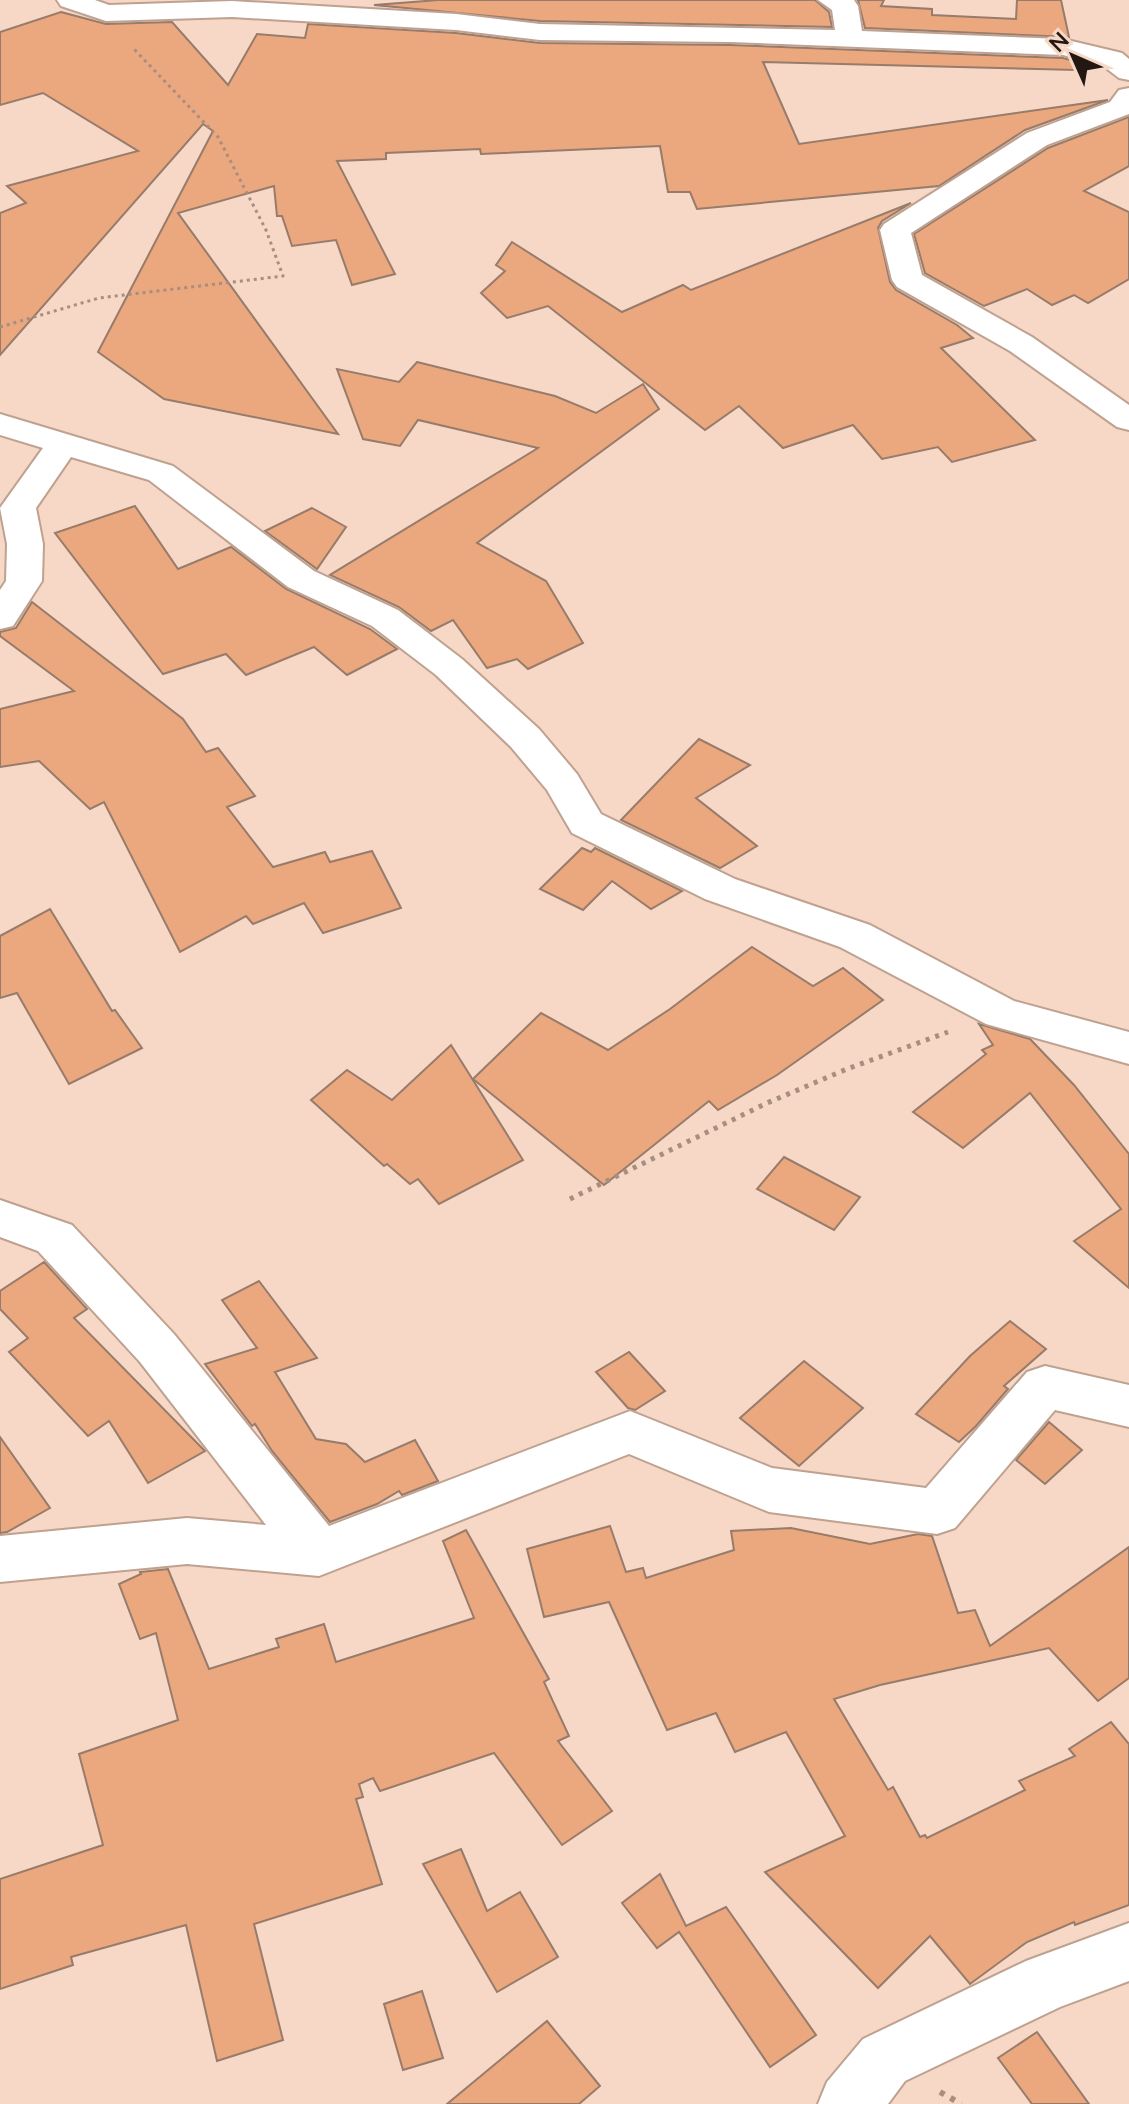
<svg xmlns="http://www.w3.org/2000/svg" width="1129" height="2104" viewBox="0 0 1129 2104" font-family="Lato,sans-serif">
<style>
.building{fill:#eba77d;stroke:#977b6b;stroke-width:2}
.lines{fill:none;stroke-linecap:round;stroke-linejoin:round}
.minor-casing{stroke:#bfa190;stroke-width:4}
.path-far2{stroke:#a68e81;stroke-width:3;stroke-dasharray:3 4;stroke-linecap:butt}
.path-far1{stroke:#a68e81;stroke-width:5;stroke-dasharray:4 6;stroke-linecap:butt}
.path{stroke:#a68e81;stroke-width:6;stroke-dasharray:5 7;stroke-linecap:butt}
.minor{fill:#fff;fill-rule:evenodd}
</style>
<rect width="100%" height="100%" fill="#f7d8c6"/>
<!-- building -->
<g class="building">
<polygon points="438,0 815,0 829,12 832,27 540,21 374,5"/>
<polygon points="858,0 884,0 881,6 932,9 932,15 1016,19 1017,0 1061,0 1069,37 865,28"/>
<polygon points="61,12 106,24 172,22 228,85 257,34 305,38 308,24 456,33 540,43 730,45 1063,58 1074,61 1076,70 763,62 799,144 1108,100 1025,130 939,186 697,209 690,192 668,192 660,146 481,154 480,149 386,153 386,159 337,161 395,274 352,285 336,240 292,246 282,216 277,216 274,186 178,213 338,434 164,399 98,352 213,131 203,124 0,355 0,213 26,203 7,186 138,151 43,93 0,105 0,32"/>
<polygon points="1129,117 1129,166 1084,191 1129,212 1129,279 1088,303 1074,295 1052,305 1027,289 984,306 925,273 914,234 1048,148"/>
<polygon points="911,203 882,221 878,228 890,282 896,290 957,325 973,338 941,348 1035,440 952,462 938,447 882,459 853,425 783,448 739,406 705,430 548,306 507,318 481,293 505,271 496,265 512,242 622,312 683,285 691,290"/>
<polygon points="417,362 555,396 596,413 643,384 659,409 477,543 546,581 583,643 528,669 517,659 487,668 453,620 431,631 399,607 330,575 538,448 418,420 400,446 363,439 337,369 399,382"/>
<polygon points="135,506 178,569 231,547 286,589 370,629 397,649 347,675 314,647 246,675 226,654 163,674 55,533"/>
<polygon points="312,508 346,527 317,569 265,531"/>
<polygon points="32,602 183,719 206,752 218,748 255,796 227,807 273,867 325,852 330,862 372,851 401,908 323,933 304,903 253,924 246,916 180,952 104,802 90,809 39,761 0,767 0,709 74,691 0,636 0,632 16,628"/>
<polygon points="699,739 750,765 696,798 757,846 720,868 621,820"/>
<polygon points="582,848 591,852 595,848 682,891 651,909 612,881 583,910 540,889"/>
<polygon points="50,909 112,1011 115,1010 142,1048 69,1084 17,993 0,998 0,936"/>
<polygon points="752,947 813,986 843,968 883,1000 777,1075 718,1110 709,1101 604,1185 473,1079 541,1013 608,1050 670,1009"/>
<polygon points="979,1024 1030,1039 1074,1085 1129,1154 1129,1288 1074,1241 1121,1209 1030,1093 963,1148 913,1112 986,1054 982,1050 993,1045"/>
<polygon points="451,1045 523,1160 439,1204 418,1179 410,1184 387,1164 384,1166 311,1100 347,1070 392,1100"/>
<polygon points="784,1157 860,1197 834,1230 757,1189"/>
<polygon points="44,1262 87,1309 74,1318 205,1451 148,1483 109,1421 88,1436 9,1352 28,1338 0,1309 0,1291"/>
<polygon points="259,1281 317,1358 275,1372 316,1439 346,1444 365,1462 415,1440 438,1481 402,1495 399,1491 377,1504 330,1522 272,1451 255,1424 252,1426 205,1364 257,1348 222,1300"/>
<polygon points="1010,1321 1046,1349 1004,1386 1008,1389 976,1426 959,1442 916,1414 970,1356"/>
<polygon points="629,1352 665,1391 635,1410 628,1408 596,1372"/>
<polygon points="804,1361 863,1408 799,1466 740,1418"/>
<polygon points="1049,1422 1082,1450 1045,1484 1016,1460"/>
<polygon points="0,1437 50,1508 7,1532 0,1533"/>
<polygon points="610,1526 626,1572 643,1568 646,1578 734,1550 731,1531 791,1528 870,1544 918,1534 932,1536 958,1613 975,1610 990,1646 1129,1547 1129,1678 1098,1701 1049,1648 880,1685 834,1699 888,1790 893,1787 920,1837 925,1835 927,1838 1025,1790 1019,1781 1075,1756 1069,1749 1111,1722 1129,1744 1129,1905 1075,1925 1074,1922 1027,1942 970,1984 930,1936 878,1988 765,1872 845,1836 786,1732 735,1752 716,1713 667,1730 609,1602 544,1617 527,1549"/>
<polygon points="466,1530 549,1679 544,1682 569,1736 558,1741 612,1811 562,1845 494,1753 380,1791 373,1778 359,1784 363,1797 356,1799 382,1884 254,1924 283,2040 217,2061 186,1925 71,1957 73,1965 0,1989 0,1879 103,1845 79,1754 178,1720 156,1633 140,1639 119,1584 141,1574 140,1572 168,1569 209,1669 279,1647 276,1639 324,1624 336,1662 474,1618 443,1541"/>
<polygon points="461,1849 487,1911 520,1892 558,1957 497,1992 423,1864"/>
<polygon points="660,1874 686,1926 726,1907 816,2035 770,2067 679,1932 657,1948 622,1903"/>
<polygon points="422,1991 443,2058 403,2070 384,2004"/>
<polygon points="547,2021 600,2086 579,2104 447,2104"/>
<polygon points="1037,2032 1089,2104 1032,2104 998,2058"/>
</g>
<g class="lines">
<defs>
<g id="minor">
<polygon points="57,0 95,0 109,5 232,1 456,14 540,24 835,30 832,10 818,0 854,0 858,6 862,31 1063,39 1122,53 1129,59 1129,80 1119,78 1102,65 1063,55 730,42 540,40 456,30 232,17 106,21 61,6"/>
<polygon points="1129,88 1129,114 1047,145 911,233 922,275 1032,337 1129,405 1129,430 1117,427 1010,351 897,287 892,280 880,230 884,224 1027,133 1110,102 1119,90"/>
<polygon points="0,414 173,466 314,571 398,610 462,659 539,729 577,774 601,814 735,879 870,925 1014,1001 1129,1032 1129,1064 986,1024 840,947 705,899 572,833 547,790 511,747 436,675 372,626 288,587 149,480 71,457 36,508 43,544 42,581 13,626 0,629 0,590 6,581 7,544 0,508 43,448 0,435"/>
<polygon points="0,1200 72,1225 174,1334 329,1526 630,1411 772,1468 926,1488 1027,1372 1045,1366 1129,1385 1129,1427 1055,1410 955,1528 937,1534 769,1512 629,1454 319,1576 187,1564 0,1582 0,1536 187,1518 266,1525 140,1362 38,1251 0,1237"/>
<polygon points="1129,1923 1129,1981 1060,2007 905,2081 888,2104 818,2104 827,2082 863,2039 1026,1961"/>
</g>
</defs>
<!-- minor casing -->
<use href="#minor" class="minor-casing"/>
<!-- path-far2 -->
<polyline class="path-far2" points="0,327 99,298 283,276 266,230 218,137 132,47"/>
<!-- path-far1 -->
<polyline class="path-far1" points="570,1199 767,1103 847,1069 948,1032"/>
<!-- path -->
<polyline class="path" points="940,2092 961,2104"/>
<!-- minor -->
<use href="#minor" class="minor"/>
</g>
<!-- north arrow -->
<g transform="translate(1073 56) rotate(315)" stroke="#f7d8c6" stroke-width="6" paint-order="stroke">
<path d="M0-6L14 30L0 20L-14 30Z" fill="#221711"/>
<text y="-12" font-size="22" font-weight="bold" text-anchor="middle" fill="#221711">N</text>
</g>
</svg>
